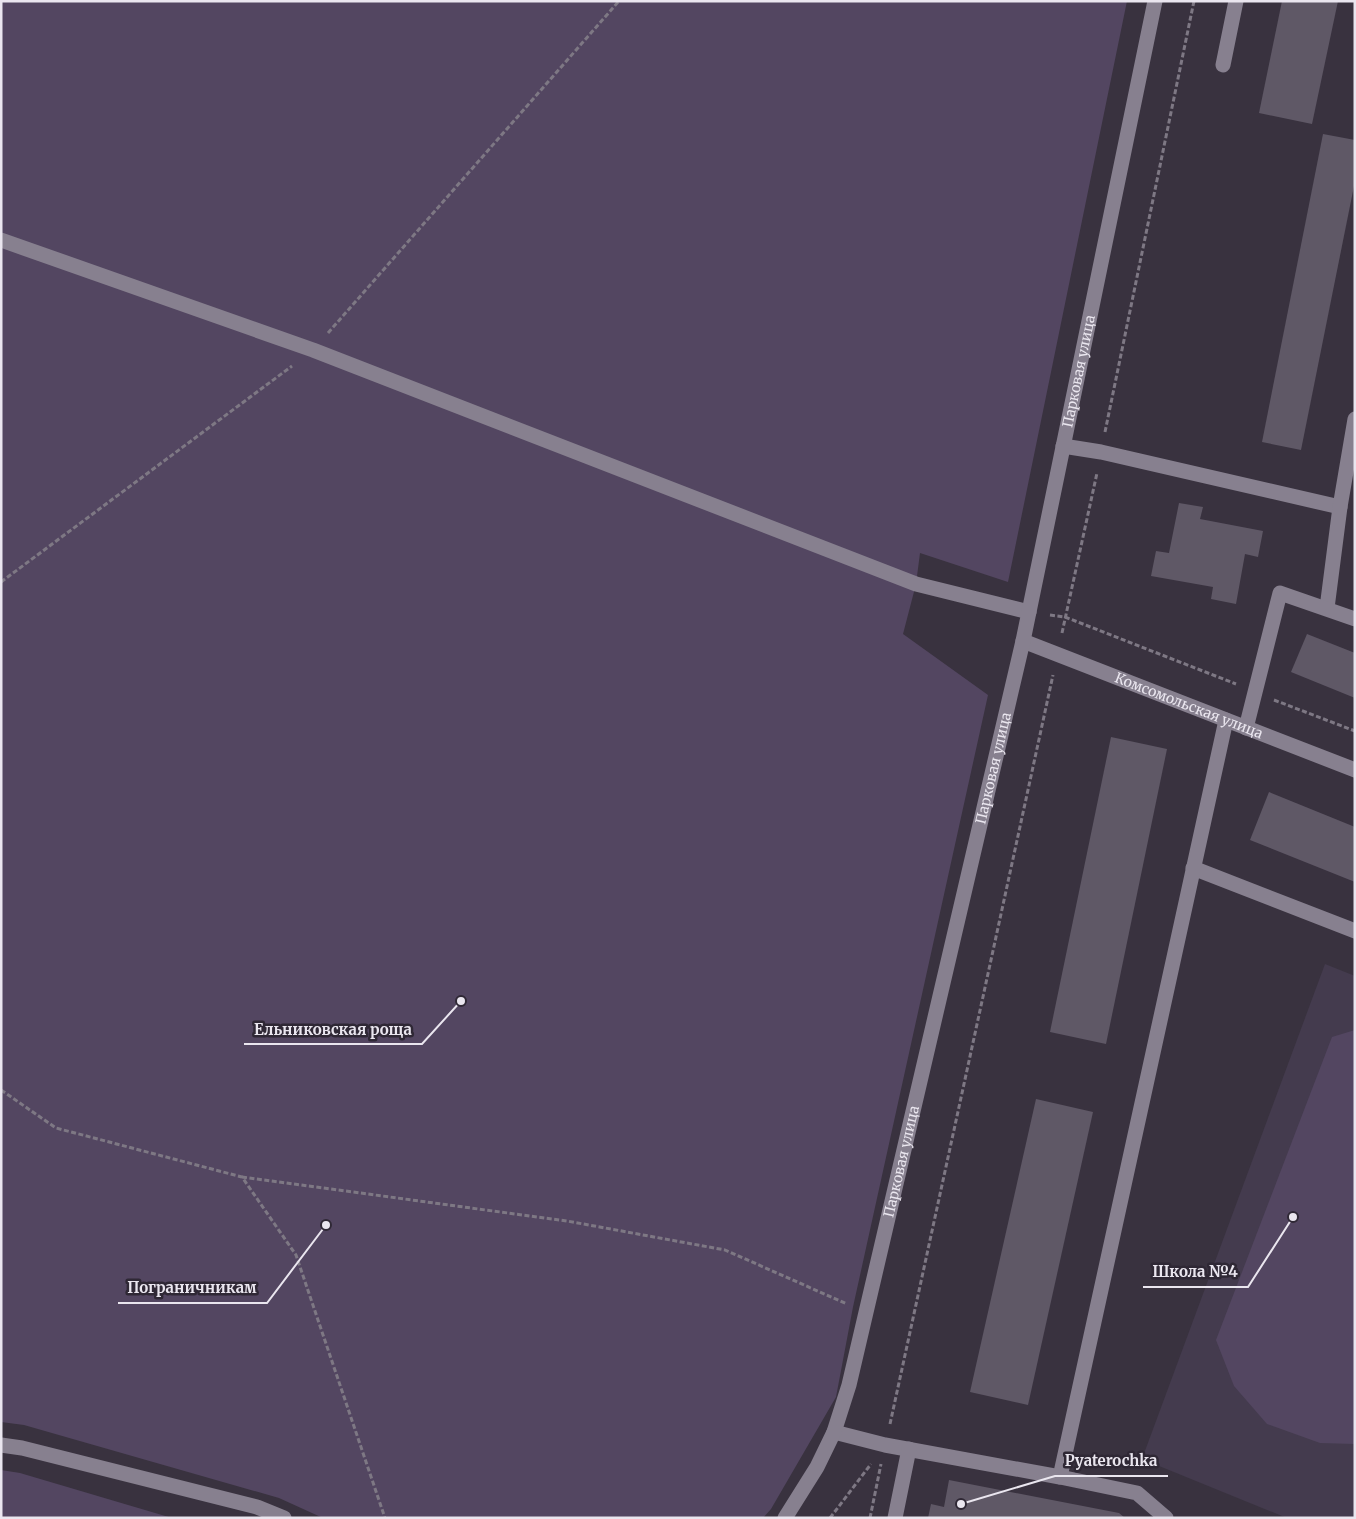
<svg xmlns="http://www.w3.org/2000/svg" width="1356" height="1519" viewBox="0 0 1356 1519" font-family="Merriweather,serif">
<style>
.built{fill:#443b4e}
.green{fill:#534661}
.building{fill:#5f5866}
.lines{fill:none;stroke-linecap:round;stroke-linejoin:round}
.path{stroke:#7e7884;stroke-width:3;stroke-dasharray:5 2.5;stroke-linecap:butt}
.lane{stroke:#87808f;stroke-width:15}
.street{stroke:#87808f;stroke-width:15}
.secondary{stroke:#87808f;stroke-width:15}
.labels{text-anchor:middle;stroke-width:5;stroke-linejoin:round;paint-order:stroke}
.street-label{font-size:14px;fill:#eae6ef;stroke:#2f2835}
.leader{fill:none;stroke:#eae6ef;stroke-width:2}
.callout-dot{fill:#eae6ef;stroke:#2f2835;stroke-width:2}
.callout-label{font-size:15px;text-anchor:middle;font-weight:bold;fill:#eae6ef;stroke:#2f2835;stroke-width:5;stroke-linejoin:round;paint-order:stroke}
</style>
<rect width="100%" height="100%" fill="#39323f"/>
<!-- built -->
<polygon class="built" points="1325,964 1355,976 1355,1518 1287,1518 1142,1459"/>
<!-- green -->
<g class="green">
<polygon points="1,1 1127,1 1008,582 920,553 916,584 903,634 988,695 853,1307 836,1397 771,1509 763,1518 323,1518 279,1498 24,1425 1,1422"/>
<polygon points="1355,1030 1355,1444 1320,1443 1267,1424 1234,1386 1216,1340 1332,1037"/>
<polygon points="1,1470 20,1473 172,1518 1,1518"/>
</g>
<!-- building -->
<g class="building">
<polygon points="1282,1 1338,1 1312,124 1259,113"/>
<polygon points="1323,134 1355,140 1355,181 1301,450 1262,442"/>
<polygon points="1179,503 1203,507 1200,519 1263,531 1258,557 1245,554 1236,604 1211,599 1213,587 1151,576 1156,551 1169,553"/>
<polygon points="1307,634 1355,653 1355,698 1291,672"/>
<polygon points="1111,737 1167,749 1106,1044 1050,1032"/>
<polygon points="1269,792 1355,827 1355,882 1250,840"/>
<polygon points="1036,1099 1093,1112 1028,1405 970,1392"/>
<polygon points="949,1480 1119,1513 1125,1518 928,1518 931,1504 944,1507"/>
</g>
<g class="lines">
<!-- path -->
<g class="path">
<polyline points="328,333 619,1"/>
<polyline points="1105,432 1194,1"/>
<polyline points="1,582 292,366"/>
<polyline points="1050,615 1065,617 1236,684"/>
<polyline points="1062,633 1097,473"/>
<polyline points="1274,700 1355,731"/>
<polyline points="1,1090 56,1128 242,1177 296,1255 385,1518"/>
<polyline points="242,1177 567,1221 725,1250 847,1304"/>
<polyline points="890,1424 1053,675"/>
<polyline points="830,1518 871,1464"/>
<polyline points="870,1518 881,1464"/>
</g>
<!-- lane -->
<g class="lane">
<polyline points="1223,65 1236,1"/>
<polyline points="1063,446 1101,452 1340,507"/>
<polyline points="1327,608 1340,507 1355,419"/>
<polyline points="1246,728 1280,593 1355,619"/>
<polyline points="1193,868 1355,931"/>
<polyline points="834,1432 885,1445 1060,1477 1137,1493 1166,1518"/>
<polyline points="1060,1477 1226,720"/>
<polyline points="895,1518 909,1449"/>
</g>
<!-- street -->
<g class="street">
<polyline points="1,240 313,350 916,584 1029,612"/>
<polyline points="1,1445 22,1448 257,1507 284,1518"/>
</g>
<!-- secondary -->
<g class="secondary">
<path id="s1" d="M 1023,641 L 1355,770"/>
<path id="s2" d="M 785,1518 L 817,1467 L 834,1432 L 849,1385 L 1023,641 L 1155,1"/>
</g>
</g>
<g class="labels">
<!-- street labels -->
<g class="street-label">
<text dy="5" stroke="none"><textPath href="#s2" startOffset="1188">Парковая улица</textPath></text>
<text dy="5" stroke="none"><textPath href="#s1" startOffset="178">Комсомольская улица</textPath></text>
<text dy="5" stroke="none"><textPath href="#s2" startOffset="782">Парковая улица</textPath></text>
<text dy="5" stroke="none"><textPath href="#s2" startOffset="378">Парковая улица</textPath></text>
</g>
</g>
<!-- callouts -->
<path class="leader" d="M461 1001L422 1044H244M1293 1217L1248 1287H1143M326 1225L267 1303H118M961 1504L1055 1476H1168"/>
<g class="callout-dot">
<circle cx="461" cy="1001" r="5"/>
<circle cx="1293" cy="1217" r="5"/>
<circle cx="326" cy="1225" r="5"/>
<circle cx="961" cy="1504" r="5"/>
</g>
<g class="callout-label">
<text x="333" y="1035">Ельниковская роща</text>
<text x="1195" y="1277">Школа №4</text>
<text x="192" y="1293">Пограничникам</text>
<text x="1111" y="1466">Pyaterochka</text>
</g>
<!-- border -->
<rect width="1356" height="1519" fill="none" stroke="#eae6ef" stroke-width="5"/>
</svg>
